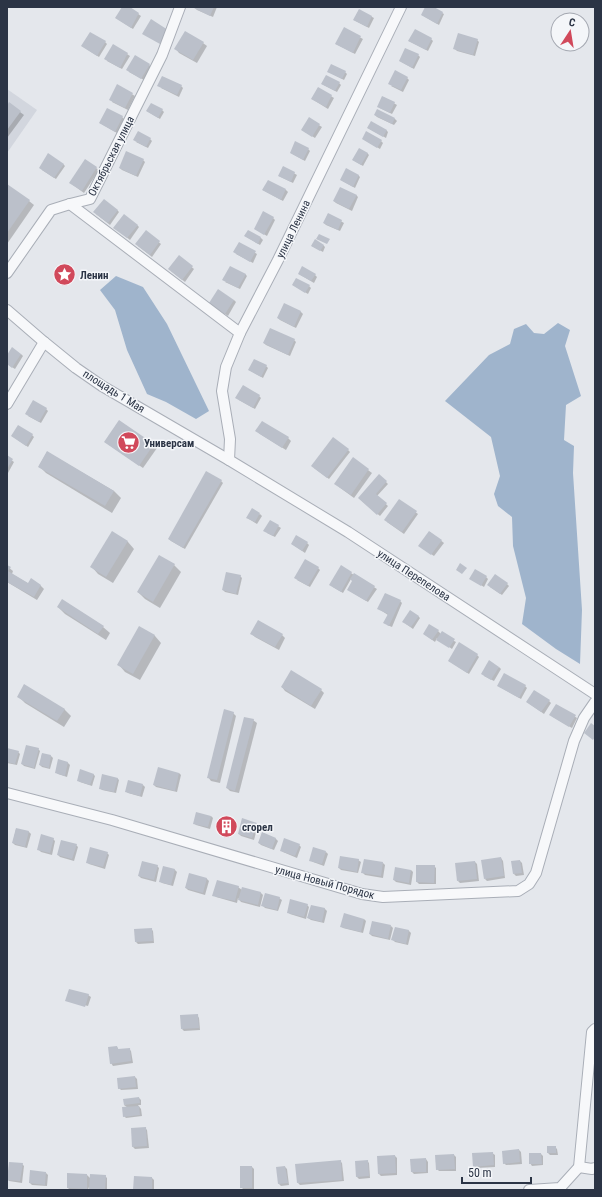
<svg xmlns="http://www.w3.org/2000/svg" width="602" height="1197" viewBox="0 0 602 1197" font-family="'Roboto Condensed',sans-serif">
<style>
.built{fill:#d2d6de}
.water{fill:#9fb4cc}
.shadow{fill:#0003}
.building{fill:#bbc0ca}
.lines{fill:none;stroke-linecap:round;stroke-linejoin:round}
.minor-casing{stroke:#a9aeb7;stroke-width:12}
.minor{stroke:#f7f8fa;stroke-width:10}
.labels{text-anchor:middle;stroke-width:3;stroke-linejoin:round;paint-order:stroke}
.street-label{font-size:11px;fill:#2b3445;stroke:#f4f6f9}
.poi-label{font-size:11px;font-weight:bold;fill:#2b3445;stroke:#f4f6f9;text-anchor:start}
</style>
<rect width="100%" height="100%" fill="#e4e7ec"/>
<!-- built -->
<polygon class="built" points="7,89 37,110 7,153"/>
<!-- water -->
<g class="water">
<polygon points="116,276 143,287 167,324 209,411 196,419 166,402 147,394 127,350 115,310 100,290"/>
<polygon points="558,323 570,330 565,346 581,396 566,405 564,440 574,446 573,473 582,610 580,664 556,649 522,624 526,598 513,546 512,517 498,506 494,494 500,476 491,437 445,401 489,355 510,344 514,329 526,324 534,333 544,334"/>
</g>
<!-- shadow -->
<g class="shadow">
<polygon points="123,7 128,7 141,16 133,29 116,18"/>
<polygon points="196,7 217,7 213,17 197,10 195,8"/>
<polygon points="426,7 431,7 444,14 439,25 422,15"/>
<polygon points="359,10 374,18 369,28 354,20"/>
<polygon points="344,29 363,39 355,54 336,44"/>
<polygon points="431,39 433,41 428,51 409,41"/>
<polygon points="477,40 479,42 475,56 457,51 455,49"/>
<polygon points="105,42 107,44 99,57 82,46"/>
<polygon points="203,43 207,46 197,63 179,53 176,49"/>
<polygon points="113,45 130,56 122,69 107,61"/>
<polygon points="418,55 420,57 414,69 400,61"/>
<polygon points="135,56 152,67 144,80 129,72"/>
<polygon points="329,72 345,72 347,74 344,80"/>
<polygon points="407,78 409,80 403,92 391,86"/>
<polygon points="339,83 341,85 337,92 322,84"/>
<polygon points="118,86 135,96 128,110 112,102"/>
<polygon points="181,86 183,88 179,97 161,88"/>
<polygon points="318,88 334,98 328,109 312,99"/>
<polygon points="383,97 397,105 392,114 380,108"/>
<polygon points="7,107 20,112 24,115 7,138"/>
<polygon points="162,110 164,112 160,119 147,111"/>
<polygon points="375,115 395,119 397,121 394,125 377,117"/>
<polygon points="122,117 124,119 117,133 100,123"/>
<polygon points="309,119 322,127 315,138 302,130"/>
<polygon points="368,128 386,130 388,132 386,138"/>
<polygon points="150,139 152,141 148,148 136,142"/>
<polygon points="363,139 381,141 383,143 380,149"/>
<polygon points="308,149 310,151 305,161 291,153"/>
<polygon points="367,153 369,155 363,166 353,160"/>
<polygon points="143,160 145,162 138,177 122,170 120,168"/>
<polygon points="85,161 99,170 84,193 73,185"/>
<polygon points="63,164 65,166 56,179 42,170"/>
<polygon points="283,167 297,175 293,183 279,176"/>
<polygon points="358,175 360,177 355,188 341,180"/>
<polygon points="7,185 29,201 34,205 7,244"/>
<polygon points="263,190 286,190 288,192 283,201"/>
<polygon points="356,195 358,197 352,211 336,203 334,201"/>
<polygon points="117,210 119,212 110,225 96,214"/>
<polygon points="328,214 344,223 340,231 326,225 324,223"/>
<polygon points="273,218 275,220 267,236 255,229"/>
<polygon points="137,225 139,227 130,240 116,229"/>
<polygon points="146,232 161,244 152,257 138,246"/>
<polygon points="245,236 261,238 263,240 260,245"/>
<polygon points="239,243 257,254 253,263 236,254"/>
<polygon points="323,245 325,247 323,252 312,246"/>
<polygon points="179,257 194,269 185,282 171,271"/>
<polygon points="245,274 247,276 240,289 225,282"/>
<polygon points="299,274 315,275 317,277 314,283"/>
<polygon points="293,285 309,286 311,288 308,294"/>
<polygon points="234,300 236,302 228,316 212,305"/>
<polygon points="284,305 301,312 303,314 296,328 280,320 278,318"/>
<polygon points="294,340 296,342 290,356 266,345 264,343"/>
<polygon points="21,354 23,356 15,369 7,364 7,357"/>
<polygon points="266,366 268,368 263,378 249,370"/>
<polygon points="259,396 261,398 255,409 239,400"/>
<polygon points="46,409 48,411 41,423 28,416"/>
<polygon points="257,431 288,438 291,441 286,450 260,434"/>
<polygon points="32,435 34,437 28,447 12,436"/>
<polygon points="105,442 153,445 157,448 143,468"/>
<polygon points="348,450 350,452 329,479 314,468"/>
<polygon points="47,452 114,491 121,498 112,513 46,473 39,466"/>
<polygon points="7,457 14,462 8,473 7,473"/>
<polygon points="353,459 372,473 354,498 339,487"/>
<polygon points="379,475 388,484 377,496 388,506 380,516 361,500"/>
<polygon points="221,481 223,483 185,549 171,541 169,539"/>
<polygon points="399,500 418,514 404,534 387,522"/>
<polygon points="260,514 262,516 257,524 249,519"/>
<polygon points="270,521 281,528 275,537 267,533"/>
<polygon points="430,532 444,543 434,556 422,548"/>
<polygon points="113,533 128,542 134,549 113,583 98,574 92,567"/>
<polygon points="307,543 309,545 305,553 292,544"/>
<polygon points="174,565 181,572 160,608 145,599 138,592"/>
<polygon points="7,566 13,571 12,574 29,584 40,585 44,589 37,600 7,582"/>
<polygon points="341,567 377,589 368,602 350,591 353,581 351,579 343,593 333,587"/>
<polygon points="318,568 320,570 310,587 297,580"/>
<polygon points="240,576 242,578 238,595 225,592 223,590"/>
<polygon points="486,577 488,579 484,587 471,579"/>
<polygon points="507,584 509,586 502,595 490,587"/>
<polygon points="385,594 400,601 402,603 392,627 387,625 388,615 379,609"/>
<polygon points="58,607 103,627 110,633 106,640 65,614"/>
<polygon points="418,616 420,618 413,629 406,624"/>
<polygon points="140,628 155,636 161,643 140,680 125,672 119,665"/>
<polygon points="438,631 441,634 456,642 452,649 437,638 435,642 424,634"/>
<polygon points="252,634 282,635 285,638 279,650 255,637"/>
<polygon points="477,655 479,657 469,674 449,661"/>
<polygon points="499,667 501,669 494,681 484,676"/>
<polygon points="525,686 527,688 521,699 500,687"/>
<polygon points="282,687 321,690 324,693 315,709 285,691"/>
<polygon points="18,696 64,709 71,716 64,727 25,703"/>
<polygon points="549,701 551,703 544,714 527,702"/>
<polygon points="557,705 577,718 572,728 553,717"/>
<polygon points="233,713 236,716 220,783 211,781 208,777"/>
<polygon points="253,720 257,723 239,793 230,791 227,788"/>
<polygon points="7,749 18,752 20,754 17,765 7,763"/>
<polygon points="38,749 40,751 35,769 24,766 22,764"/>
<polygon points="42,754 51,756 53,758 50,769 42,767 40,765"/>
<polygon points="59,761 68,763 70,765 67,777 58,774 56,772"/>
<polygon points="179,773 181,775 177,792 156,787 154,785"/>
<polygon points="93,774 95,776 92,786 80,782 78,780"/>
<polygon points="117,778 119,780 116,793 102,790 100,788"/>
<polygon points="143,785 145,787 142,797 128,793 126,791"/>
<polygon points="211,816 213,818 210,829 196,825 194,823"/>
<polygon points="256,823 258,825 254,840 241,836 239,834"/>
<polygon points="16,829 29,832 31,834 27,848 15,845 13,843"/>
<polygon points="263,833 276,839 278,841 274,850 261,845 259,843"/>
<polygon points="53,839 55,841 52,855 41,852 39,850"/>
<polygon points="76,845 78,847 74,861 60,857 58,855"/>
<polygon points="299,845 301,847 297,858 283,852 281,850"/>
<polygon points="326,852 328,854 324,866 313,862 310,860"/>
<polygon points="107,853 109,855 105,869 89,864 87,862"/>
<polygon points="501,858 503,861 505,878 487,881 485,879"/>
<polygon points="358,860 361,862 358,873 341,870 339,868"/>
<polygon points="520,861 522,863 524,875 516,876 514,874"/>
<polygon points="475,862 477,864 479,881 460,883 458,881"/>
<polygon points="383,863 385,865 383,878 365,875 363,873"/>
<polygon points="157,866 159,868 156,882 141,878 139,876"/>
<polygon points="434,866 436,868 436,884 419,884 417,882"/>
<polygon points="164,867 175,870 177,872 173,886 162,883 160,881"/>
<polygon points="411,870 413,872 411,885 396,882 394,880"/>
<polygon points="190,874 207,879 209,881 205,895 188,890 186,888"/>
<polygon points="238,887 242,890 242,888 261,893 263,895 260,907 241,902 238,898 237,903 216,897 214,895"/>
<polygon points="279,898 282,900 278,911 265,908 263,906"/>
<polygon points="307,905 309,907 306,919 290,914 288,912"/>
<polygon points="312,906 325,909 327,911 324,923 311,920 308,918"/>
<polygon points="364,919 366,921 363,933 343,928 341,926"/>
<polygon points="391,926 393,928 390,940 372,936 370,934"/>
<polygon points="396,928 409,931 411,933 408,945 395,942 393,940"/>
<polygon points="151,929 153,931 154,943 138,944 136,942"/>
<polygon points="88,995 91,997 88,1006 68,1001"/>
<polygon points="197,1015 199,1018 200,1030 184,1031 182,1029"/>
<polygon points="117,1047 119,1050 129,1049 131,1051 133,1063 113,1066 111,1063"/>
<polygon points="135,1077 137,1079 138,1089 121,1090 119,1088"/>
<polygon points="139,1098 141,1100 141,1105 138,1105 141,1109 142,1116 126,1118 124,1116 128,1108 124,1105"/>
<polygon points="145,1128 147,1130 149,1148 135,1149 133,1147"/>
<polygon points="555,1147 557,1149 558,1155 550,1155 548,1153"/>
<polygon points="519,1150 521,1152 522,1164 506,1165 504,1163"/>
<polygon points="492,1153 495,1155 495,1167 476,1168 474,1166"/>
<polygon points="541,1154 543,1156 543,1165 532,1166 530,1163"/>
<polygon points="454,1155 456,1157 456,1171 439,1171 437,1169"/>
<polygon points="395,1156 397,1158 397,1175 381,1176 379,1174"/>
<polygon points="426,1159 428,1162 428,1173 414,1174 412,1172"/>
<polygon points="340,1161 342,1163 344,1181 300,1185 298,1183"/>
<polygon points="367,1161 369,1163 370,1178 359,1179 357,1177"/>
<polygon points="22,1164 24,1166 22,1183 9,1181 7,1179"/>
<polygon points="252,1167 254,1169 254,1189 243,1189 241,1187"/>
<polygon points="285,1167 287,1169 289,1185 281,1186 279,1184"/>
<polygon points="46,1173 48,1175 47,1186 32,1185 30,1183"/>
<polygon points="68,1174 87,1175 91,1179 105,1176 107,1178 107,1190 91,1190 89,1187 88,1190 70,1190 68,1188"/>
<polygon points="135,1177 152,1178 154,1180 154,1190 134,1190"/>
</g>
<!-- building -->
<g class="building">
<polygon points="122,7 130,7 139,13 131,28 115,18"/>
<polygon points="195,7 214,7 210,16 194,8"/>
<polygon points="425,7 434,7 443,12 437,24 421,15"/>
<polygon points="359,9 372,16 367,27 353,20"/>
<polygon points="151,19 168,30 160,44 142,34"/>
<polygon points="344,27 361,36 353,53 335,44"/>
<polygon points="415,29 432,38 426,50 408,41"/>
<polygon points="185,31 204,42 193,60 174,49"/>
<polygon points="90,32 106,41 97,56 81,46"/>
<polygon points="458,33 478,39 473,55 453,49"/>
<polygon points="113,44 128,53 120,68 104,59"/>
<polygon points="405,48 419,54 412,68 399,61"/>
<polygon points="135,55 150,64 141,79 126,70"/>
<polygon points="331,64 346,71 342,79 327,72"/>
<polygon points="395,70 408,77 401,90 388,84"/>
<polygon points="326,75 340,82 335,91 321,84"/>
<polygon points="162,76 182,85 177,95 157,86"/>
<polygon points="117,84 133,93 125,108 109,100"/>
<polygon points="318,87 332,95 326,107 311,99"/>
<polygon points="382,96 395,102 390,113 377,107"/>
<polygon points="9,102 21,111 7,130 7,106"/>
<polygon points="151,103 163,109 158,118 146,111"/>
<polygon points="107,108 123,116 115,132 99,123"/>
<polygon points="377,109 395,118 392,124 374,115"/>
<polygon points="309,117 320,124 312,137 301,130"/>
<polygon points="371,121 387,130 383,137 367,128"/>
<polygon points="138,131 151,138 146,147 133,140"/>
<polygon points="366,131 382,140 377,148 362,139"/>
<polygon points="295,141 309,148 303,160 290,153"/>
<polygon points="359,148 368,153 361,165 352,160"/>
<polygon points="126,151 144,159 136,176 119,168"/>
<polygon points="48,153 64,164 54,178 39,168"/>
<polygon points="85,159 97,167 82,191 69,183"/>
<polygon points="283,166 295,172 291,182 278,176"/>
<polygon points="346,168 359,175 353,187 340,180"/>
<polygon points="268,180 286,189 281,200 262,190"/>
<polygon points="7,184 30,200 7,233"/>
<polygon points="340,187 357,195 349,209 333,201"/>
<polygon points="104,199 118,210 108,223 93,212"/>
<polygon points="263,211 274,217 264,235 254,229"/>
<polygon points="328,213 342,220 338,230 323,223"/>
<polygon points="124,214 138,225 127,238 113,228"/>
<polygon points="146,230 160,241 150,255 135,244"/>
<polygon points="248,230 261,237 258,244 244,236"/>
<polygon points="319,234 330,239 327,244 316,239"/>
<polygon points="315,239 324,245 320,251 311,246"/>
<polygon points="239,242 256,251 250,262 233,252"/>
<polygon points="179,255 193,266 182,280 168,269"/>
<polygon points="230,266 246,274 238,288 222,280"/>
<polygon points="302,266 316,274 311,281 298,274"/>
<polygon points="296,278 310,285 305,293 292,285"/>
<polygon points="218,289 234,300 225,314 209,303"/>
<polygon points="284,303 301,311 294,327 277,318"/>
<polygon points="270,328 295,339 288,355 263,343"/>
<polygon points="12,347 21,354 12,368 7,364 7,355"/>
<polygon points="254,359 267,365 261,377 248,370"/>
<polygon points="243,385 260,395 253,408 235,398"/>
<polygon points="33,400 47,408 39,422 25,414"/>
<polygon points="119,420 154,444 139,466 104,442"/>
<polygon points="262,421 289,437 282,448 255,431"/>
<polygon points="18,425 33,434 26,446 11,436"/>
<polygon points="333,437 349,449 327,478 311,466"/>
<polygon points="47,451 114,491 105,506 38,467"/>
<polygon points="7,455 13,459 7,469"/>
<polygon points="353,457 369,469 351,495 334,484"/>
<polygon points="206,471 222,480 183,548 168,539"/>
<polygon points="379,474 387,481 376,494 387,503 377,515 358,498"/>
<polygon points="399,499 417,511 402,532 384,520"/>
<polygon points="252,508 260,513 255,522 246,518"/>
<polygon points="270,520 279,525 273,536 263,531"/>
<polygon points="112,531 128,541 106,577 90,567"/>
<polygon points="429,531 442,540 431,555 418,546"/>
<polygon points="296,535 308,542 302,551 291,544"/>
<polygon points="159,555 175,564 153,602 137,592"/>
<polygon points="305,559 319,567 308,586 294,578"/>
<polygon points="460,563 467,568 462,574 456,570"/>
<polygon points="7,565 11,567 8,571 28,583 31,578 41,585 34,597 7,582"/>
<polygon points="341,565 352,572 341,592 329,585"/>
<polygon points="475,569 487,576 481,586 469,579"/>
<polygon points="226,572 241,575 236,594 222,590"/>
<polygon points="354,573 375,586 366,601 347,590 352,581 350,579"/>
<polygon points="495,574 508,583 500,594 487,585"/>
<polygon points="385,593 401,600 389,626 383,623 388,614 377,609"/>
<polygon points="62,599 104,626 98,634 57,607"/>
<polygon points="410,610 419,616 411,627 402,622"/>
<polygon points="258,620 283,634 275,647 250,634"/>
<polygon points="429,624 439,630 432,640 423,634"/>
<polygon points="139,626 155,635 133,674 117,665"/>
<polygon points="442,631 455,639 449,648 436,640"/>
<polygon points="459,642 478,654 467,673 448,661"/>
<polygon points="489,660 499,667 491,680 481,674"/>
<polygon points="291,670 322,689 311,706 281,687"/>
<polygon points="504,673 526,685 519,698 497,686"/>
<polygon points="24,684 65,709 57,721 17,697"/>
<polygon points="534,690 550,700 541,712 526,702"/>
<polygon points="556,704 576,715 569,727 549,715"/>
<polygon points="224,709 234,712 217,780 207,778"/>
<polygon points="244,717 254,719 235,791 226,788"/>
<polygon points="591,723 595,726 595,737 593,740 584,733"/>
<polygon points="26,745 39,748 34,768 21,764"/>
<polygon points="7,748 19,751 15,764 7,762"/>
<polygon points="42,753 51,755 49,768 39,765"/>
<polygon points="58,759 68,762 65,776 55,773"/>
<polygon points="158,767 179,773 175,791 153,785"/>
<polygon points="80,769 94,774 90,785 77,781"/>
<polygon points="102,774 118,778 114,792 99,789"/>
<polygon points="128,780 143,784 140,796 125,792"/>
<polygon points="196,812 211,816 208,827 193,824"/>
<polygon points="242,818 257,823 252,838 238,834"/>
<polygon points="223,822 233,825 231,833 221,830"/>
<polygon points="16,828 29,831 25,847 12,843"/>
<polygon points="262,832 276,838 272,849 258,843"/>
<polygon points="41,834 54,838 50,853 37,850"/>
<polygon points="284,838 300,844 295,856 280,851"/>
<polygon points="61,840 77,844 72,859 57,855"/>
<polygon points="90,847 108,852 103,867 86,863"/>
<polygon points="313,847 326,851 322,864 309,861"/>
<polygon points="340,856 359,859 357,872 338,868"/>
<polygon points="501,857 504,876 484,879 481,860"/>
<polygon points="364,859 383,862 381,876 361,873"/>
<polygon points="520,860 522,873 513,874 511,861"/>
<polygon points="142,861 158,865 154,880 138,876"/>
<polygon points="475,861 477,879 457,881 455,863"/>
<polygon points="416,865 435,865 434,883 416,882"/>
<polygon points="163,866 175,869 171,885 159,882"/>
<polygon points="395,867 411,870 409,883 393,880"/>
<polygon points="189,873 207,878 203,893 185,888"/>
<polygon points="217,880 239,886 235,901 212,896"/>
<polygon points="242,887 261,892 258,905 238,900"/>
<polygon points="265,893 280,897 277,910 261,906"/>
<polygon points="290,899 308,904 304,917 287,913"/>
<polygon points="311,905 325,908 322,922 307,918"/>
<polygon points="344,913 364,919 361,932 340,927"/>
<polygon points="372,921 391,925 388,939 369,934"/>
<polygon points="395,927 409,930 406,944 391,940"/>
<polygon points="152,928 153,941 135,942 134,929"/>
<polygon points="69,989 89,994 85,1007 65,1001"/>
<polygon points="198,1014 199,1028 181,1029 180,1015"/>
<polygon points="117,1046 118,1049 130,1048 131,1061 110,1064 108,1047"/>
<polygon points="135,1076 136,1087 118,1089 117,1078"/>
<polygon points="139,1097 140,1103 124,1105 123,1099"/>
<polygon points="139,1106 140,1115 123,1117 122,1107"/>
<polygon points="146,1127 147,1146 132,1147 131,1128"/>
<rect x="547" y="1146" width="9" height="7"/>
<polygon points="519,1149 520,1162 503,1164 502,1151"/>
<polygon points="493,1152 494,1165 473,1167 472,1153"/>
<polygon points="529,1153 541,1153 542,1164 529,1164"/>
<polygon points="454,1154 455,1169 436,1170 435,1155"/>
<polygon points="395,1155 396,1173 378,1174 377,1156"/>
<polygon points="426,1158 426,1172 411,1172 410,1159"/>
<polygon points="341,1160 342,1180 297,1183 295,1164"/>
<polygon points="368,1160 369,1176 356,1177 355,1161"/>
<polygon points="9,1162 23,1163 20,1181 7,1180"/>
<rect x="240" y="1166" width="12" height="22"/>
<polygon points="285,1166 288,1183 278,1184 276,1167"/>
<polygon points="30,1170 46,1172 45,1185 29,1183"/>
<polygon points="67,1173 87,1174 87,1189 67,1188"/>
<polygon points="90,1174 106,1175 105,1190 89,1190"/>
<polygon points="134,1176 152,1177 152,1190 133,1190"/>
</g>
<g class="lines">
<defs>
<g id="minor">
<polyline points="70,204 240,333"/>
<polyline points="7,273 51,210 70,204 90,199 162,55 180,7"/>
<polyline points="7,310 44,342 76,368 102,386 229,460 348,532 595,694"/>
<polyline points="7,404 44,342"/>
<polyline points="229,460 230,439 222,391 226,367 240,333 278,260 401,7"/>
<polyline points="7,793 112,820 362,894 383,897 518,891 529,884 536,873 574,741 584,718 595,702"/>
<polyline points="579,1167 592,1169 595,1168"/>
<polyline points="529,1190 560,1188 579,1167 592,1032 595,1029"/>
</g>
</defs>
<!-- minor casing -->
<use href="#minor" class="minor-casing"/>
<!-- minor -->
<use href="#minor" class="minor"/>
</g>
<!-- icons -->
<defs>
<symbol id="sight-disc" viewBox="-11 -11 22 22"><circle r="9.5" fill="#d1495b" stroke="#f4f6f9"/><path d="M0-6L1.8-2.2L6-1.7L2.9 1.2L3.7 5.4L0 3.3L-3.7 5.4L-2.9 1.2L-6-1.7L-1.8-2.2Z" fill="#fff"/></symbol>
<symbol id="supermarket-disc" viewBox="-11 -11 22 22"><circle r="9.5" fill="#d1495b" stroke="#f4f6f9"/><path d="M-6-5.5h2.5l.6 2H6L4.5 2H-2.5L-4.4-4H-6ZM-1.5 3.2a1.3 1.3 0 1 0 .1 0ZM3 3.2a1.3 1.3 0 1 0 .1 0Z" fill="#fff"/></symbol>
<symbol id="building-disc" viewBox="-11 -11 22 22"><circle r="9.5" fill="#d1495b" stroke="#f4f6f9"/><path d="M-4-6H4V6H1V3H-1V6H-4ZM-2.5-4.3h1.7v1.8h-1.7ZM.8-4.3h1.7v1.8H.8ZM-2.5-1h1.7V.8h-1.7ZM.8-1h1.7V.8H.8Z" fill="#fff"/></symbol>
</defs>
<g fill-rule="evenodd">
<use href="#sight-disc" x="52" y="262" width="25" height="25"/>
<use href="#supermarket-disc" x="116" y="430" width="25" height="25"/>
<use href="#building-disc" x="214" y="814" width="25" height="25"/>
</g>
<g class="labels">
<!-- street labels -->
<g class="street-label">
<text transform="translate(111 156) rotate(-63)" y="4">Октябрьская улица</text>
<text transform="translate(293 229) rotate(-64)" y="4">улица Ленина</text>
<text transform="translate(114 391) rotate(32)" y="4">площадь 1 Мая</text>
<text transform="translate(414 575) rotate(33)" y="4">улица Перепелова</text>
<text transform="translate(325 882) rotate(15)" y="4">улица Новый Порядок</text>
</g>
<!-- poi labels -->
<g class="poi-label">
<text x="80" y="279">Ленин</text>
<text x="144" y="447">Универсам</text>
<text x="242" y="831">сгорел</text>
</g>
</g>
<!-- border -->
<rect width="602" height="1197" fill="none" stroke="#2b3445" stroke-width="16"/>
<!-- north arrow -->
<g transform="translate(570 32) rotate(12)"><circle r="19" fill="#f4f6f9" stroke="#a4a8b1"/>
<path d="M0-3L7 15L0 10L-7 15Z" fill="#d1495b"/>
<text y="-6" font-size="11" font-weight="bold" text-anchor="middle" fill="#2b3445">С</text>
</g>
<!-- scale -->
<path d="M462 1177v6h69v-6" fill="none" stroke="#2b3445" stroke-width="2"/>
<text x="468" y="1177" font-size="12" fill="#2b3445" stroke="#f4f6f9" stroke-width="3" paint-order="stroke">50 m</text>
</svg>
